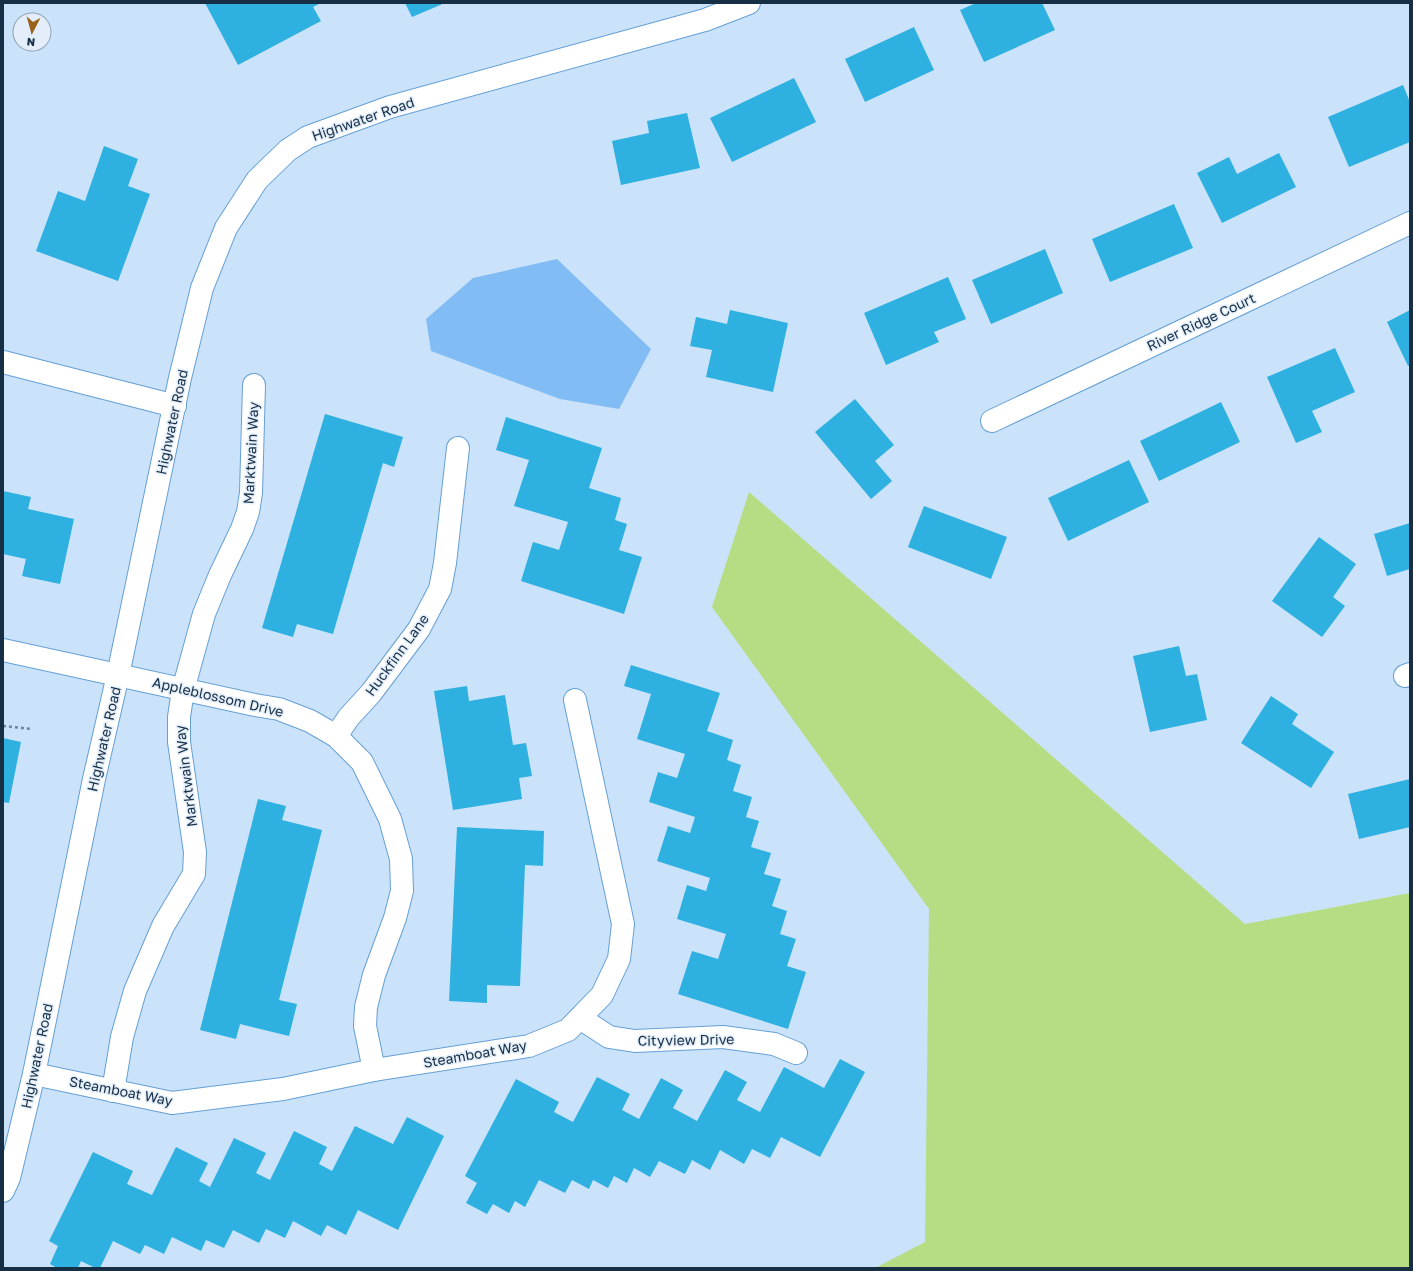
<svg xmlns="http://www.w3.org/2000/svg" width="1413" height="1271" viewBox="0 0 1413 1271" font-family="'Golos Text',sans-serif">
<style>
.green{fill:#b6dd83}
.water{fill:#81bcf5}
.building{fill:#2eb0e0}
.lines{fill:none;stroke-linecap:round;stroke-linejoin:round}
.minor-casing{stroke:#659fd5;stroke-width:24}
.path{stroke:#6e869c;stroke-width:2.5;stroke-dasharray:3 3;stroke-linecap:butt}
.minor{stroke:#fff;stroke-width:22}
.labels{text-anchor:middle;stroke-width:3;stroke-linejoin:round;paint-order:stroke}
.street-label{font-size:14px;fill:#172f44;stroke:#e3eefa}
</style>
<rect width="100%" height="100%" fill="#cbe3fa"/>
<!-- green -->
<polygon class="green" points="749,492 1245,924 1410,893 1410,1268 875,1268 925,1242 929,909 712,607"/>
<!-- water -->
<polygon class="water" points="557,259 651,349 619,409 560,399 431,351 426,319 473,278"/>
<!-- building -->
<g class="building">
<polygon points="205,3 321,3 313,7 321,21 238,65"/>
<polygon points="405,3 445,3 412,17"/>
<polygon points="976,3 1042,3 1055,30 984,62 960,10"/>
<polygon points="914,27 934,70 865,102 845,59"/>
<polygon points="794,78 816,122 732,162 710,118"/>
<polygon points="1403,85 1410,102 1410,142 1349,167 1328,117"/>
<polygon points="687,113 700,168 621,185 612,141 649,133 647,121"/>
<polygon points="104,146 138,159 128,186 150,194 118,281 36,251 58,191 85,201"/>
<polygon points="1279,153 1296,187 1222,223 1197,173 1229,157 1237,174"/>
<polygon points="1174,204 1193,248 1110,282 1092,239"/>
<polygon points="1045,249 1063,293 991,324 972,280"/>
<polygon points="948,277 966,319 934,332 939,342 886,365 864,313"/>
<polygon points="730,310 788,323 773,392 706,377 712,350 690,346 696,317 727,324"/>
<polygon points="1410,310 1410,365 1408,366 1387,322"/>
<polygon points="1335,348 1355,392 1312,411 1322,432 1296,443 1267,377"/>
<polygon points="855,399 894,445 875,461 892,481 871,499 815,432"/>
<polygon points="1221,402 1240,442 1159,481 1140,441"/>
<polygon points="325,414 403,437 394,467 383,463 333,634 297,624 293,637 262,628"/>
<polygon points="506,417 602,448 589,488 621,498 615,520 627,524 619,550 642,557 624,614 521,581 533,542 559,550 568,522 514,506 529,460 496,450"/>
<polygon points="1129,460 1149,502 1068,541 1048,498"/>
<polygon points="3,491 31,497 28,509 74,519 60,584 22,576 26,559 3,554"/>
<polygon points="924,506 1007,537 991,579 908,547"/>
<polygon points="1410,523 1410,569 1387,576 1374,534"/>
<polygon points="1319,537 1356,564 1333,597 1345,606 1322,637 1272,601"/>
<polygon points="1179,646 1186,676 1197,674 1207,720 1150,732 1133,656"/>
<polygon points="631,665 720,693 707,731 733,740 727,760 741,765 733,791 752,797 746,817 759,821 751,847 771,853 764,874 781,879 772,906 787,911 780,934 796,939 787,966 806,972 788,1029 678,994 692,951 718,959 726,934 677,919 687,885 706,891 710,878 657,861 668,826 690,833 695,817 649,802 658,772 677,778 685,754 637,739 651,694 624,686"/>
<polygon points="467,686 469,701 505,695 513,745 526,743 532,776 519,778 522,799 453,810 434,691"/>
<polygon points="1271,696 1298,714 1292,724 1334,752 1311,788 1241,743"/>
<polygon points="3,738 21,742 9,803 3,802"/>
<polygon points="1410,779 1410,827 1359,839 1348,794"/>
<polygon points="258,799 286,806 282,820 322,830 279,1000 297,1004 289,1036 240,1024 236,1039 200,1030"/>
<polygon points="457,827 544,831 543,866 525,865 520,986 487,985 487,1003 449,1001"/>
<polygon points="840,1059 865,1072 820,1157 781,1137 770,1158 752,1149 744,1164 720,1150 710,1170 692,1160 685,1174 659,1161 650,1177 634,1168 627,1183 614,1176 608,1188 593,1180 589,1189 572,1180 565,1193 539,1180 525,1207 515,1201 509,1213 493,1204 487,1214 466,1203 477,1183 465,1176 516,1079 559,1102 554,1112 573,1122 597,1077 630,1094 622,1110 639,1119 661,1078 683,1090 673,1108 697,1121 725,1070 747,1082 737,1100 760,1112 784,1067 824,1088"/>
<polygon points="407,1117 444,1136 398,1230 358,1210 346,1235 327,1225 321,1236 293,1221 285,1238 266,1229 259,1243 233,1230 224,1248 206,1240 201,1251 172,1237 164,1254 145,1245 140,1254 113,1241 100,1268 95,1268 81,1261 78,1268 57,1268 50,1264 58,1246 49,1241 93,1152 133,1171 127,1184 152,1195 176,1147 208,1163 199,1181 210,1187 234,1138 266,1153 256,1173 270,1180 294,1131 327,1147 319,1164 332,1171 355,1126 393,1144"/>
</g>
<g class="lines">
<defs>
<g id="minor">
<polyline points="3,362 175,406"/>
<polyline points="992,421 1410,223"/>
<polyline points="3,650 255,705 279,709 310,721 336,736 362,762 390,819 401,859 402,891 395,918 374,975 366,1007 365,1026 374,1070"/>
<polyline points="1405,676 1410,674"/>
<polyline points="336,736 349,717 371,693 419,629 440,589 445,563 458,448"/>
<polyline points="580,1018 609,1037 635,1041 723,1037 774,1044 796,1053"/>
<polyline points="34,1074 172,1103 283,1089 374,1070 529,1046 568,1030 602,995 619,959 623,924 575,700"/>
<polyline points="113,1091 122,1037 135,991 163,926 194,874 195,852 179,742 179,717 183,690 204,614 220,575 242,529 248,512 251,493 254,385"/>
<polyline points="3,1191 9,1178 34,1074 94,779 118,675 180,378 202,288 226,228 257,180 288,150 308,137 390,107 705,20 749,3"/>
</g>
</defs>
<!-- minor casing -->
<use href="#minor" class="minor-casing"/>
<!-- path -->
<polyline class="path" points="3,726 32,729"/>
<!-- minor -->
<use href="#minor" class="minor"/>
</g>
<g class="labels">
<!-- street labels -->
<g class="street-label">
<text transform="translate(363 119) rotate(-19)" y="5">Highwater Road</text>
<text transform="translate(1201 322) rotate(-25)" y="5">River Ridge Court</text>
<text transform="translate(172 422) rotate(-78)" y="5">Highwater Road</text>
<text transform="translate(251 453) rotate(-87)" y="5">Marktwain Way</text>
<text transform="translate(397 655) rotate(-54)" y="5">Huckfinn Lane</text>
<text transform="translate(218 697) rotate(13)" y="5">Appleblossom Drive</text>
<text transform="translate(104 739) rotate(-77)" y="5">Highwater Road</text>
<text transform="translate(186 776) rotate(-97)" y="5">Marktwain Way</text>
<text transform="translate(686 1040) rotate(-1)" y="5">Cityview Drive</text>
<text transform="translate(475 1054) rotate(-10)" y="5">Steamboat Way</text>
<text transform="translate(37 1056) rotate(-78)" y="5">Highwater Road</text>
<text transform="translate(121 1091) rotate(11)" y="5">Steamboat Way</text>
</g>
</g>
<!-- border -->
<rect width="1413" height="1271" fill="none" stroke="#172f44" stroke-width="8"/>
<!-- north arrow -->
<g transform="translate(32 32) rotate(186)"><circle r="19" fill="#e3eefa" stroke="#91a2b1"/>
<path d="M0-3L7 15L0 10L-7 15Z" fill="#99621b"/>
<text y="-6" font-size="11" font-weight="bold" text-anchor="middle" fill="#172f44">N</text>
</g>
</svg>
